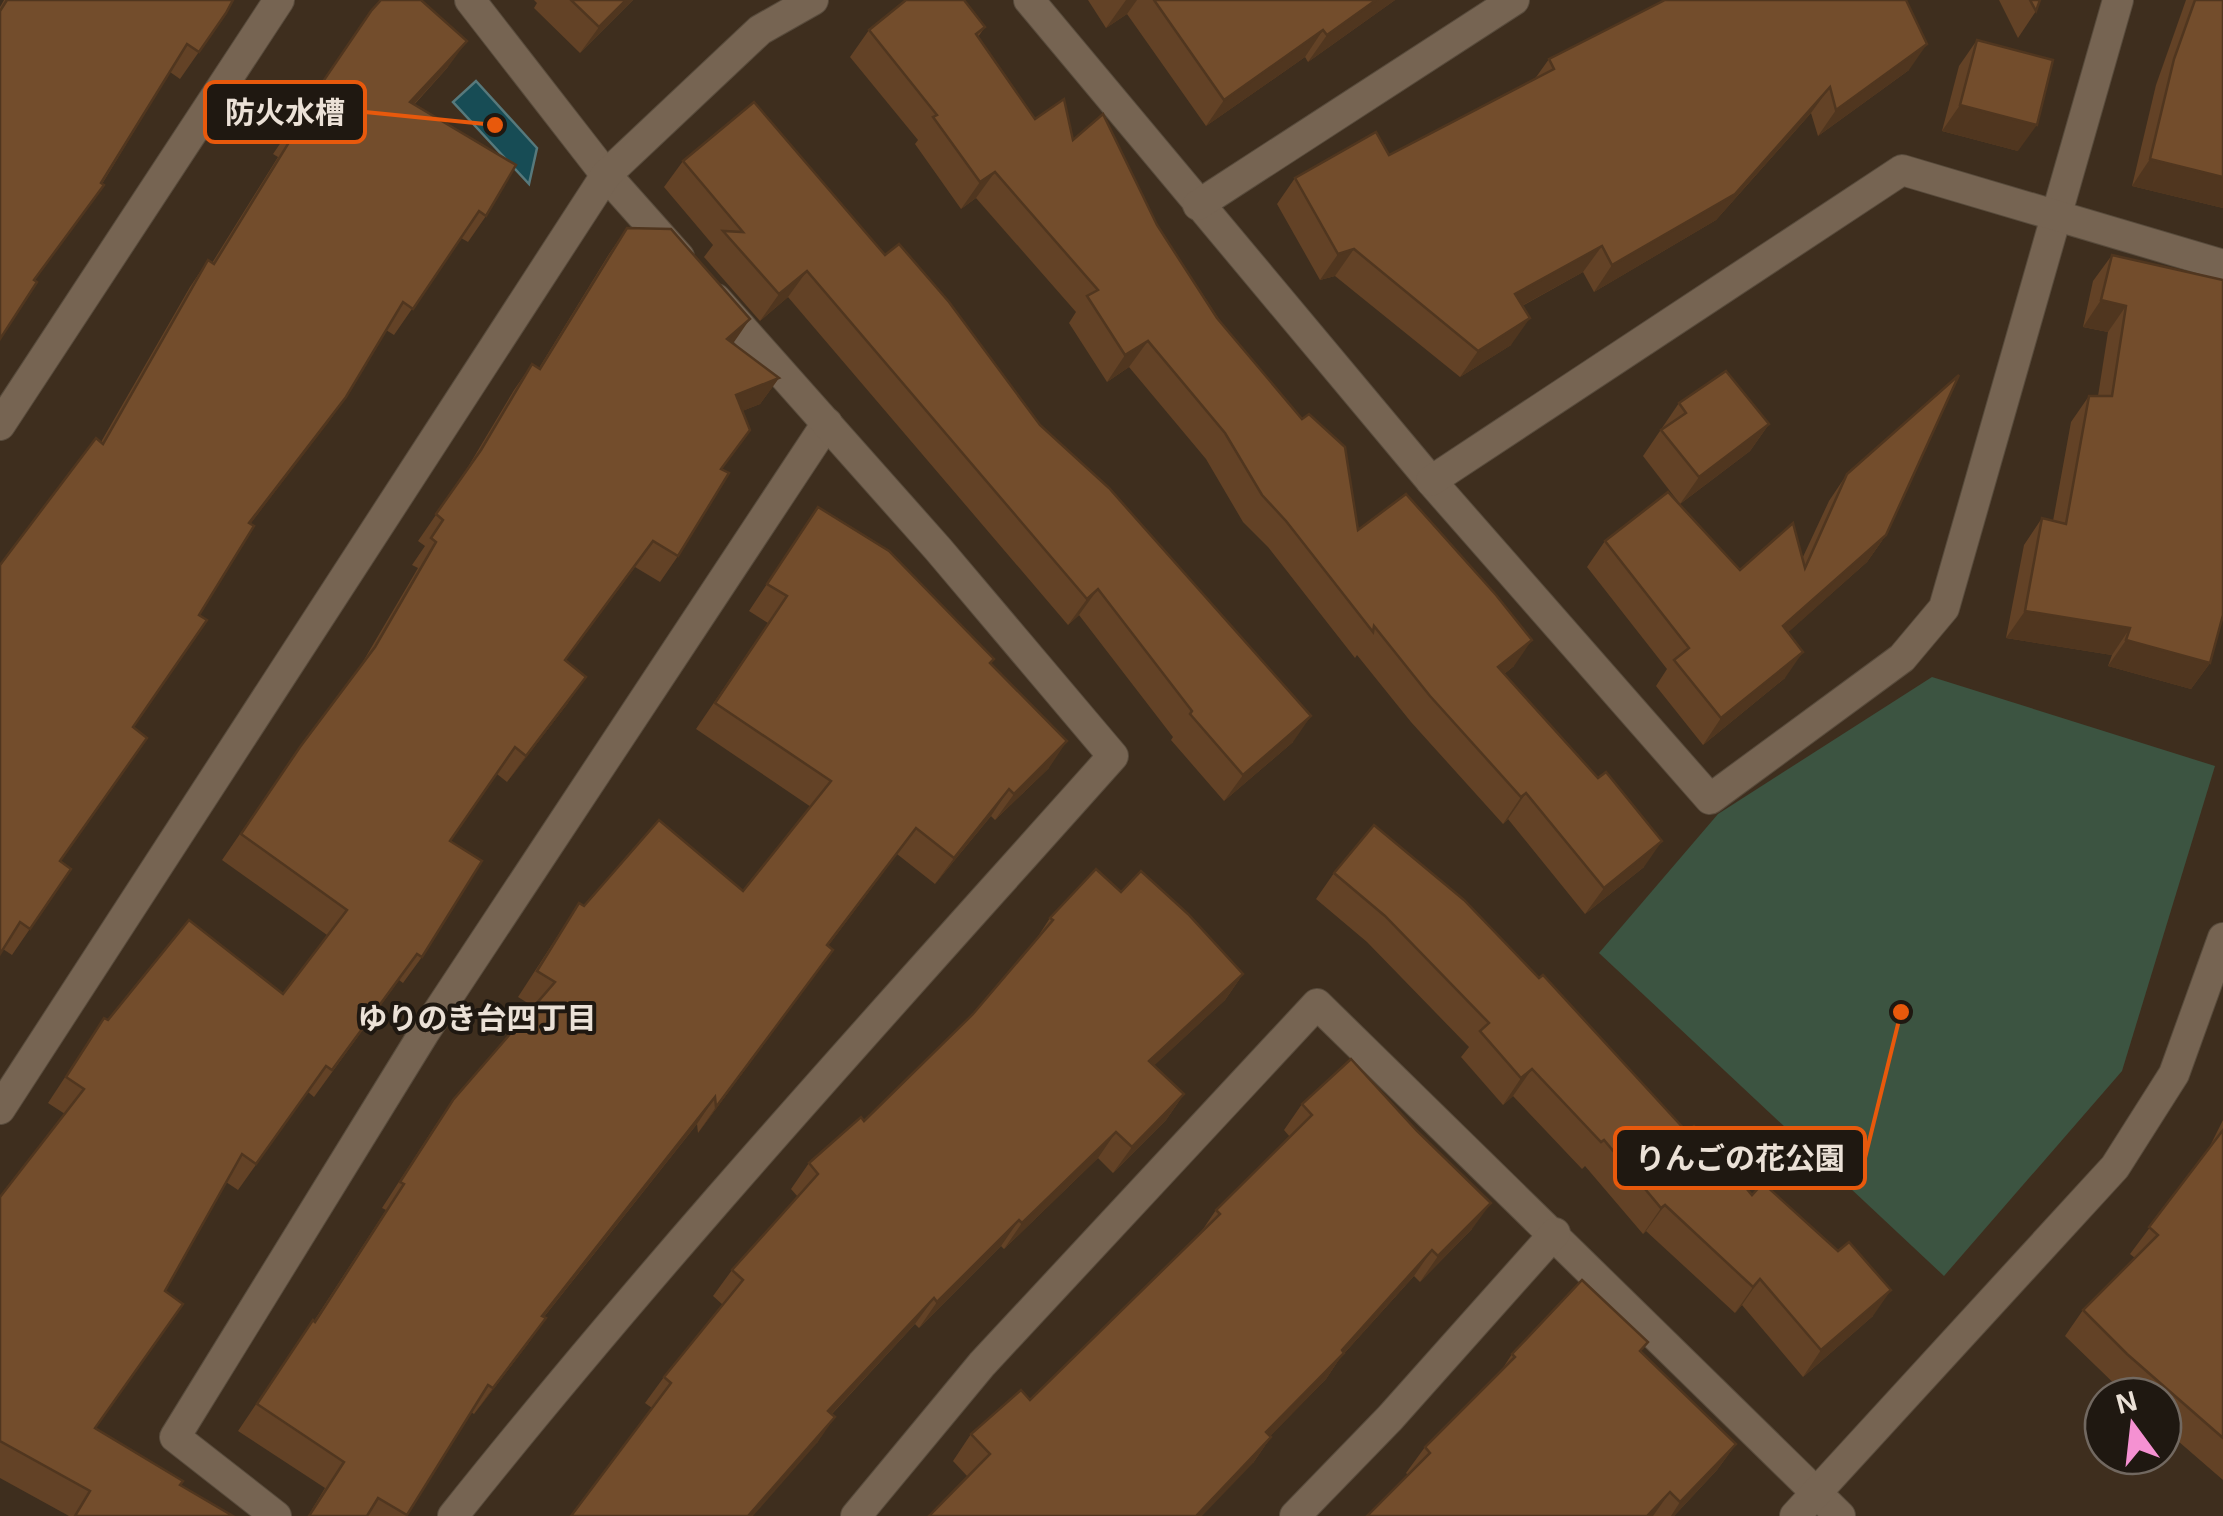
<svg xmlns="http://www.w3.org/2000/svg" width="2223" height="1516" viewBox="0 0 2223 1516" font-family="Arial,'Noto Sans JP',sans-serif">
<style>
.green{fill:#3c5441}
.water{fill:#174c55;stroke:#57797c;stroke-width:2.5}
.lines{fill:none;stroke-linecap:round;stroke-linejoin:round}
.street-casing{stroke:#584b3c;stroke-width:32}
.street{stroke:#766452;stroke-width:30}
.wall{fill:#634226}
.shaded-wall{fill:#50361f}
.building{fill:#734d2c;stroke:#50361f;stroke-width:2.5}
.labels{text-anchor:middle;stroke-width:8;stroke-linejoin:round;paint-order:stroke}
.neighbourhood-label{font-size:30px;font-weight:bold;fill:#ebe1d7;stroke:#1f1811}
.leader{fill:none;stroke:#e8590c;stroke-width:4}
.callout-dot{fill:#e8590c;stroke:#1f1811;stroke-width:4}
.callout{fill:#1f1811;stroke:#e8590c;stroke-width:4}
.callout-label{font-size:30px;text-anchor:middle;font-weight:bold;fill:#ebe1d7}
</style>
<rect width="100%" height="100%" fill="#3e2e1e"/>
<!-- green -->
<polygon class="green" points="1932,677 2215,766 2122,1071 1944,1276 1599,953 1718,814"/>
<!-- water -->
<polygon class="water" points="476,81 537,148 529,184 453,102"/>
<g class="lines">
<defs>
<g id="street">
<polyline points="470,0 606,175 679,257"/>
<polyline points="1029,0 1431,481 1710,799 1902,658 1944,608 2118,0"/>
<polyline points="1198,205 1514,0"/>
<polyline points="0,425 279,0"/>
<polyline points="1431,481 1902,170 2223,265"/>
<polyline points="0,1109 606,175 760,30 813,0"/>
<polyline points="276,1516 175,1437 424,1033 827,423"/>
<path d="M 453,1516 C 662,1254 890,1006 1113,756 L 938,549 L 716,299"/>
<polyline points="856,1516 982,1364 1317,1004 1840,1516"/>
<polyline points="1295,1516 1390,1418 1555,1233"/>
<polyline points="1795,1516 2115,1167 2174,1074 2223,938"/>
</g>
</defs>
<!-- street casing -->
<use href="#street" class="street-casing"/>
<!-- street -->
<use href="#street" class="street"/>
</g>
<!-- wall -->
<g class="wall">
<polygon points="4,0 233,0 226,13 180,79 170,72 85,212 34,280 0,339 0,7"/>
<polygon points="534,0 633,0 580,53 534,8 537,3"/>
<polygon points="1088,0 1395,0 1308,62 1305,57 1206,126 1127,14 1106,28"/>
<polygon points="1999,0 2040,0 2036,11 2018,38"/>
<polygon points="2186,0 2223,0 2223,208 2132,186 2156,85"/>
<polygon points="371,11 448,67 414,105 486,216 468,242 461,238 394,335 386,330 346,397 251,523 133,727 60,861 71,869 12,955 3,949 101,442 190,287 208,260 212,263 278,157 273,154"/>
<polygon points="985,27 978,37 1035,119 1073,140 1157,225 1358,530 1514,666 1504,674 1644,867 1585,914 1508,819 1503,824 1411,722 1357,655 1355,658 1268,547 1243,522 1206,459 1129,367 1107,382 1069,323 1076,312 976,198 961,209 915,144 918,140 850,57 869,30"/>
<polygon points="1977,40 2018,151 1942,131 1959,66"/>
<polygon points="1549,59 1909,70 1818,136 1811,113 1716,220 1594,292 1583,272 1522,306 1511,345 1460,377 1335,276 1320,280 1277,204 1295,178 1389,155 1534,80"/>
<polygon points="683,161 885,255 1040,425 1293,742 1224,801 1171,740 1173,737 1079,615 1068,625 788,297 760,321 704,257 713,245 664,187"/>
<polygon points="627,228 733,344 779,378 760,404 742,411 722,469 678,556 660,582 635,567 565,661 568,703 507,782 497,774 450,841 422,957 403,983 399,980 314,1097 308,1092 238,1190 226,1182 165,1291 95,1428 180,1485 233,1516 69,1516 0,1478 0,1197 65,1114 48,1103 104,1018 108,1020 283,994 327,935 222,860 300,747 361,665 418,568 412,565 425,546 418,541 462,477 514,390 532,364 539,368 609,254"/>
<polygon points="2112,255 2223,280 2210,663 2191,689 2108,666 2112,655 2006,638 2024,545 2042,518 2053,521 2071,422 2089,396 2098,396 2108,332 2083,327 2093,281"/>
<polygon points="1679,403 1769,424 1750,451 1680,504 1643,456"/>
<polygon points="1847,474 1886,535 1867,562 1788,632 1785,678 1703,745 1656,686 1667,669 1587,567 1605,541 1740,570 1802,559 1829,501"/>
<polygon points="818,507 991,663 1049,768 995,820 991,816 935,884 897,854 828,946 833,950 814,976 698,1133 697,1124 544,1317 546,1318 527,1345 474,1414 471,1412 406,1516 308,1516 325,1488 238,1431 295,1346 314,1321 386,1210 382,1208 435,1126 453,1100 534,1007 518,997 579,903 584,906 743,891 811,807 696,729 768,623 749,611"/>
<polygon points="1334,873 1687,1132 1752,1195 1873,1316 1803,1377 1742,1305 1735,1313 1646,1231 1643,1234 1585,1166 1582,1169 1513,1096 1503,1105 1461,1057 1469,1047 1367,942 1316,899"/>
<polygon points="1121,892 1243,974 1225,1000 1154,1065 1184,1094 1166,1120 1113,1173 1098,1158 1004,1249 1001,1246 919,1328 915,1324 832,1414 817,1443 652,1408 645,1403 664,1377 723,1305 713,1296 732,1270 798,1197 791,1189 809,1163 864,1121 973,1014 1033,944 1050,918"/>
<polygon points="1302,1104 1472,1229 1420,1282 1414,1276 1340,1358 1326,1379 1270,1436 1271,1437 1253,1463 968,1477 953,1461 971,1434 1030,1400 1199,1235 1216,1210 1290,1137 1284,1130"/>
<polygon points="2223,1120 2223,1480 2163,1428 2163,1396 2127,1396 2065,1336 2083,1310 2135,1258 2130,1254 2208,1150"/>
<polygon points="1641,1352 1736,1444 1717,1470 1674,1516 1367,1516 1408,1475 1406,1473 1425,1447 1501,1371 1512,1354"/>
</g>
<!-- shaded-wall -->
<g class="shaded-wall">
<polygon points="626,0 633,0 580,53 599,27"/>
<polygon points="1126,0 1137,0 1127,14 1106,28"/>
<polygon points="1376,0 1395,0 1308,62 1327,35"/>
<polygon points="1323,30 1305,57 1206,126 1224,100"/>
<polygon points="467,41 448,67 391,129 410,102"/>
<polygon points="1927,44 1909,70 1818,136 1836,110"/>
<polygon points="1830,87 1811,113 1716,220 1594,292 1612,265"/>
<polygon points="1960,105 2037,125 2018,151 1942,131"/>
<polygon points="2150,159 2223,177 2223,208 2132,186"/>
<polygon points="995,172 976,198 961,209 980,182"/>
<polygon points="1602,246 1583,272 1496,320 1515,294"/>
<polygon points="1354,249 1335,276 1320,280 1338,254"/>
<polygon points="807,271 788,297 760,321 779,294"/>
<polygon points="2101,300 2126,306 2108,332 2083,327"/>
<polygon points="1530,318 1511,345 1460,377 1478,351"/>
<polygon points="750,319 732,345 727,339"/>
<polygon points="1148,341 1129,367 1107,382 1125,355"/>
<polygon points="779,378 760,404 717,421 736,395"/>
<polygon points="346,397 328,423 231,549 249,523"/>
<polygon points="1769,424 1750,451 1680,504 1699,477"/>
<polygon points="1886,535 1867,562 1765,653 1783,626"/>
<polygon points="1098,589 1079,615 1068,625 1087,599"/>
<polygon points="2025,611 2130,628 2112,655 2006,638"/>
<polygon points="1532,640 1514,666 1480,693 1498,667"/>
<polygon points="2126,640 2210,663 2191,689 2108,666"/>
<polygon points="1803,652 1785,678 1703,745 1721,718"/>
<polygon points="586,677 568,703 507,782 526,756"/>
<polygon points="1311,716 1293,742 1224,801 1243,775"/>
<polygon points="1067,741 1049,768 995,820 1014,794"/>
<polygon points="1009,789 991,816 935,884 954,858"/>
<polygon points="1526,793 1508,819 1503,824 1521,797"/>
<polygon points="916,828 897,854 809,971 827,945"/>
<polygon points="1662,841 1644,867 1585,914 1604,888"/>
<polygon points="833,950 814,976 698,1133 716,1107"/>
<polygon points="1243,974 1225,1000 1131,1087 1149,1061"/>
<polygon points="1532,1069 1513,1096 1503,1105 1521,1078"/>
<polygon points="1184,1094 1166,1120 1113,1173 1132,1147"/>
<polygon points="715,1097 697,1124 524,1342 542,1316"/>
<polygon points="1116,1132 1098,1158 1004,1249 1022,1223"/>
<polygon points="1491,1203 1472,1229 1420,1282 1438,1256"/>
<polygon points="1665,1205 1646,1231 1643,1234 1661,1208"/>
<polygon points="1019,1220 1001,1246 919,1328 937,1302"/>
<polygon points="1432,1250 1414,1276 1340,1358 1326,1379 1248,1459 1266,1432"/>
<polygon points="1760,1279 1742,1305 1735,1313 1753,1287"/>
<polygon points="1891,1290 1873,1316 1803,1377 1821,1350"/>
<polygon points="934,1298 915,1324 810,1437 828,1411"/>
<polygon points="546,1318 527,1345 474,1414 493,1388"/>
<polygon points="835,1417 817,1443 753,1516 748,1516"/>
<polygon points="1271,1437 1253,1463 1202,1516 1196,1516"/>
<polygon points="1736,1444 1717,1470 1674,1516 1671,1516 1680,1502"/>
<polygon points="1670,1492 1653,1516 1647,1516"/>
</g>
<!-- building -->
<g class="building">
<polygon points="7,0 233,0 226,13 199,52 187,44 101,183 104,185 34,280 37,282 0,339 0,11"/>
<polygon points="381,0 421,0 467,41 410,102 516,165 486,216 479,211 413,309 403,302 346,397 249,523 254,526 199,615 207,620 133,727 147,738 60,861 71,869 30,929 20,922 0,954 0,565 96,438 103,444 208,260 214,264 296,131 292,127 371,11"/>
<polygon points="571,0 626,0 599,27"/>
<polygon points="906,0 964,0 985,27 976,34 1035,119 1064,99 1073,140 1103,114 1157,225 1217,318 1302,419 1309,414 1345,447 1358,530 1406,494 1496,595 1532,640 1498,667 1598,778 1606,772 1662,841 1604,888 1526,793 1521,797 1430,696 1374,626 1373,632 1286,521 1262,495 1225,433 1148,341 1125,355 1087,296 1098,290 995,172 980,182 933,117 937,115 869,30"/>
<polygon points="1154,0 1376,0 1327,35 1323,30 1224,100"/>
<polygon points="1665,0 1906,0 1927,44 1836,110 1830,87 1735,194 1612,265 1602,246 1515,294 1530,318 1478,351 1354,249 1338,254 1295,178 1376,132 1389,155 1554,69 1549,59"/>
<polygon points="2030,0 2040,0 2036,11"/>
<polygon points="2195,0 2223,0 2223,177 2150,159 2174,59"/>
<polygon points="1977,40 2053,60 2037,125 1960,105"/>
<polygon points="754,102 885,255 899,244 949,302 1040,425 1109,488 1311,716 1243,775 1190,714 1192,711 1098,589 1087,599 807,271 779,294 723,231 743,232 683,161"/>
<polygon points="627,228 671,229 750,319 727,339 779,378 736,395 750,430 721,469 729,473 678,556 653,541 565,660 586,677 526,756 515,747 450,841 482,861 422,957 417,954 332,1070 326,1066 256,1164 242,1154 165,1291 183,1304 95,1428 183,1481 180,1485 233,1516 75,1516 90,1491 0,1441 0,1197 84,1089 66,1077 104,1018 108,1020 189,920 283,994 347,910 241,834 300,747 375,647 436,542 431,538 443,520 436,514 481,450 532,364 540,369"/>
<polygon points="2112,255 2223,280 2223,615 2210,663 2126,640 2130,628 2025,611 2042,518 2066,524 2089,396 2112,396 2126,306 2101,300"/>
<polygon points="1726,371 1769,424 1699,477 1661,430 1686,413 1679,403"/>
<polygon points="1959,375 1886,535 1783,626 1803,652 1721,718 1674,660 1689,648 1605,541 1668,492 1740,570 1793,523 1805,568 1847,474"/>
<polygon points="818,507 889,551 994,659 990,663 1067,741 1014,794 1009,789 954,858 916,828 827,945 833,950 716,1107 715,1097 542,1316 546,1318 493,1388 488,1385 407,1515 378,1498 367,1516 309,1516 344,1462 257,1404 313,1320 315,1322 404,1184 400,1182 453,1100 555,982 537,971 579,903 584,906 659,820 743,891 831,781 715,703 787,596 767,584"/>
<polygon points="1374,825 1464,900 1539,978 1543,975 1687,1132 1694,1126 1752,1195 1763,1183 1838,1251 1849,1242 1891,1290 1821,1350 1760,1279 1753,1287 1665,1205 1661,1208 1604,1140 1601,1142 1532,1069 1521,1078 1480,1031 1489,1023 1385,916 1334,873"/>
<polygon points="1096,869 1121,892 1141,871 1188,914 1243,974 1149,1061 1184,1094 1132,1147 1116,1132 1022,1223 1019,1220 937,1302 934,1298 828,1411 835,1417 748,1516 571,1516 671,1383 664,1377 743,1280 732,1270 818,1174 809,1163 861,1117 864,1121 973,1014 1053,920 1050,918"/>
<polygon points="1351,1059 1417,1131 1491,1203 1438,1256 1432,1250 1342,1350 1344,1353 1266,1432 1271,1437 1196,1516 929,1516 990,1454 971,1434 1021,1390 1030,1400 1220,1214 1216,1210 1312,1115 1302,1104"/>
<polygon points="2223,1130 2223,1438 2127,1354 2083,1310 2158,1235 2149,1227"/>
<polygon points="1582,1280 1648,1342 1640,1351 1736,1444 1680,1502 1670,1492 1647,1516 1367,1516 1430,1453 1425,1447 1515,1357 1512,1354"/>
</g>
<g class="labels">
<!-- neighbourhood labels -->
<g class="neighbourhood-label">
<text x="477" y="1029">ゆりのき台四丁目</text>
</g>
</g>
<!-- callouts -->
<path class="leader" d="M495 125L365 112M1901 1012L1865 1158"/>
<g class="callout-dot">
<circle cx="495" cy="125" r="10"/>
<circle cx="1901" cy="1012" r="10"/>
</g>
<g class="callout">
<rect x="205" y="82" width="160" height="60" rx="10"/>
<rect x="1615" y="1128" width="250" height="60" rx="10"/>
</g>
<g class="callout-label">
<text x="285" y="123">防火水槽</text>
<text x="1740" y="1169">りんごの花公園</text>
</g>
<!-- north arrow -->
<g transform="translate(2133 1426) rotate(345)"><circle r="48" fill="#1f1811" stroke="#716860" stroke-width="2.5"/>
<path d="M0-8L18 38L0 25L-18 38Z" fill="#f591d2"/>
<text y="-15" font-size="28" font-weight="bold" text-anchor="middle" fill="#ebe1d7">N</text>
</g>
</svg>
